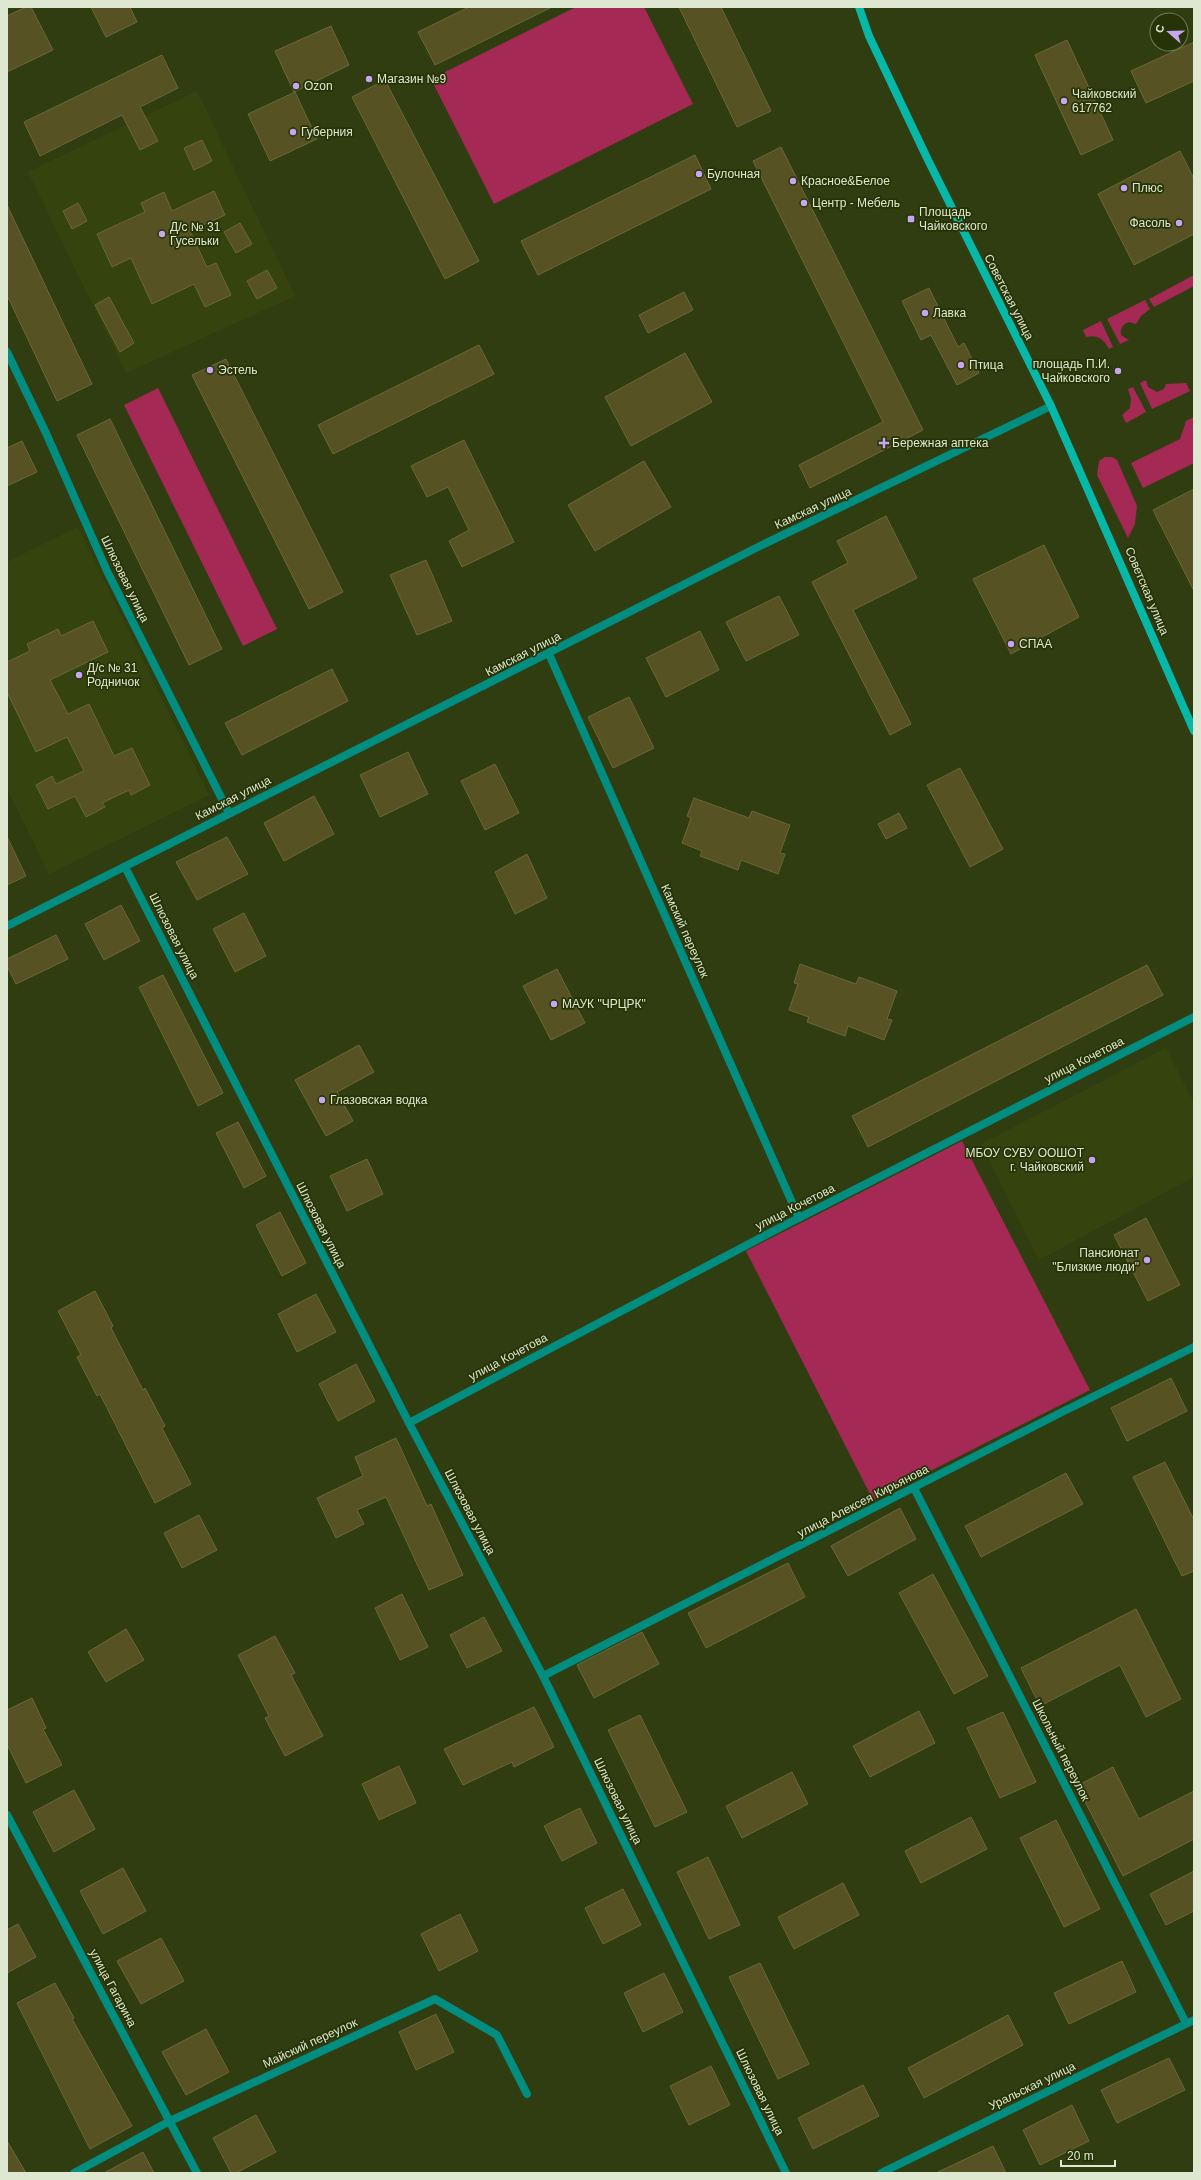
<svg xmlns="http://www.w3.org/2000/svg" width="1201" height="2180" viewBox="0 0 1201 2180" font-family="Arial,sans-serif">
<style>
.built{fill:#35440f}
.green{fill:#a42955}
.building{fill:#565223;stroke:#6c6838}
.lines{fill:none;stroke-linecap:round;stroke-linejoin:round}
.street{stroke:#028d81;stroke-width:8}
.secondary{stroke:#07b8a8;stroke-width:8}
.poi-dot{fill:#c6a6f0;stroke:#263306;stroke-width:1.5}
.labels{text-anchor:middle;stroke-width:3.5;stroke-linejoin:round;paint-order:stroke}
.poi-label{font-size:12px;fill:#dee7cf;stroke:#263306;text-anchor:start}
.street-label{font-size:12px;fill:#dee7cf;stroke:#263306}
</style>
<rect width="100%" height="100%" fill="#303d11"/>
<!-- built -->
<g class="built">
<polygon points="197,91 295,296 126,373 28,172"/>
<polygon points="78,527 209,795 49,874 7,788 7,562"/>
<polygon points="1166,1048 1194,1103 1194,1177 1039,1260 981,1144"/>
</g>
<!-- green -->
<g class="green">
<polygon points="576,7 644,7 693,104 494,204 431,79"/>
<polygon points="1194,275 1194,286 1154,307 1149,299"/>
<path d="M 1145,300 L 1150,309 L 1141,316 L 1136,324 L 1129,322 C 1123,324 1120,328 1121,335 L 1129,340 L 1120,344 L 1107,319 Z"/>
<path d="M 1101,321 L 1113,347 L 1109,349 C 1104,339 1097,334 1086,337 L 1083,330 Z"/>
<polygon points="1146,380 1148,387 1157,392 1164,389 1166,384 1186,383 1190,391 1152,409 1140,383"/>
<polygon points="1133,387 1146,412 1126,423 1122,415 1130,408 1131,399 1128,389"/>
<polygon points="158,388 277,629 243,646 124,405"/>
<polygon points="1194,417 1194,463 1143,488 1131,463 1180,439 1186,421"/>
<polygon points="1105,457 1112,457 1117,460 1137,506 1135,524 1128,538 1097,475 1099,461"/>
<polygon points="962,1141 1090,1390 873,1500 746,1251"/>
</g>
<!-- building -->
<g class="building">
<polygon points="26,7 31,7 53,50 7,72 7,16"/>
<polygon points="91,7 130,7 137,22 106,37"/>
<polygon points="469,7 552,7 435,65 418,32"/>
<polygon points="679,7 721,7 771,111 737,127"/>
<polygon points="331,26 349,65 294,92 275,51"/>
<polygon points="1067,40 1113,140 1081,155 1035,55"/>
<polygon points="1194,42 1194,81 1146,103 1131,71"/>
<polygon points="162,55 178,88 140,107 158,141 140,150 122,115 40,156 24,122"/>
<polygon points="385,80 479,261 445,279 352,97"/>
<polygon points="295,92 317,139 270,161 248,114"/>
<polygon points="202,140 212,161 194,170 184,148"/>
<polygon points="781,147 923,430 810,488 799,465 883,422 753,161"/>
<polygon points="1180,151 1194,179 1194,234 1134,265 1098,194"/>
<polygon points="695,155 711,189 538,275 521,241"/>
<polygon points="214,191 225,215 190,231 207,267 216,263 231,295 205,307 194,284 152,304 131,258 112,267 97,234 145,212 141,203 164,192 172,211"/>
<polygon points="78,203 87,221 72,229 63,211"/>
<polygon points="7,205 92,384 57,401 7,295"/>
<polygon points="240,223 252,244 236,253 224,232"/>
<polygon points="267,270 277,288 257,299 247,281"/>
<polygon points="929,288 958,347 964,343 979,373 957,385 931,335 921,340 902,301"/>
<polygon points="684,292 693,310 648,333 639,315"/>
<polygon points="109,297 134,343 120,352 95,305"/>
<polygon points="479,345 494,374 333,454 318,425"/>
<polygon points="685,353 712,402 631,446 605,397"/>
<polygon points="226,359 343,592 309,609 192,375"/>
<polygon points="110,419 222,649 189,665 77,435"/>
<polygon points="464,440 514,542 462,567 449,541 469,530 448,487 427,497 411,466"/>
<polygon points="22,441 37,472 7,486 7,448"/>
<polygon points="644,461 671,507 595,551 568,505"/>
<polygon points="1194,489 1194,591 1153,510"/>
<polygon points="886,516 917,578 853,610 911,724 890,735 812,582 848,563 837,541"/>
<polygon points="1044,545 1079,617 1011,654 973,579"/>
<polygon points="426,560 452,621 417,635 390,575"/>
<polygon points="779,596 799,635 746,661 726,622"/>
<polygon points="93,621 108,652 50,680 68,714 89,704 114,756 132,748 150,785 131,795 129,790 102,803 105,807 86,817 75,796 48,809 36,785 52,776 56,784 84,771 67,737 36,752 7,692 7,662 30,651 27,644 58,629 61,636"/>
<polygon points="700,631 719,670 666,697 646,658"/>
<polygon points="332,669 348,701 242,755 225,723"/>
<polygon points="629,697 654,748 613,768 588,717"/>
<polygon points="408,752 428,794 380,817 360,775"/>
<polygon points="495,764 519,813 485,830 461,781"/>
<polygon points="960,768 1003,849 970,867 927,785"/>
<polygon points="314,796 334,834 284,861 264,823"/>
<polygon points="694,798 749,818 752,811 790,825 780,853 785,854 778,874 741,860 738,870 700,856 702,851 682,843 691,818 687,816"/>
<polygon points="899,813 907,828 886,839 878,824"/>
<polygon points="7,837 26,876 7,885"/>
<polygon points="227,837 248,874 197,900 176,862"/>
<polygon points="527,854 547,898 515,914 495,872"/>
<polygon points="121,905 140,941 104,960 85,924"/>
<polygon points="244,913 266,956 235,972 213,929"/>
<polygon points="56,935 68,959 16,984 7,966 7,959"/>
<polygon points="800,964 856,984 859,977 897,991 887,1019 892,1020 884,1040 848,1026 845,1036 807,1022 809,1017 789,1010 798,984 794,983"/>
<polygon points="1147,965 1163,995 868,1147 852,1116"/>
<polygon points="557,969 585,1023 551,1040 523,986"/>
<polygon points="163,975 223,1093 198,1106 139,987"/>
<polygon points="359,1045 374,1072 337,1092 353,1121 326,1136 295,1080"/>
<polygon points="238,1122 266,1176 244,1188 216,1133"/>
<polygon points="367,1159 383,1194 347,1211 330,1176"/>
<polygon points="280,1212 306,1263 282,1276 256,1225"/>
<polygon points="1146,1218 1180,1285 1148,1301 1114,1235"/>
<polygon points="95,1291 113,1326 111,1328 143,1390 145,1388 165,1426 162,1428 191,1484 155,1503 100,1394 97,1396 77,1357 81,1355 58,1311"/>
<polygon points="316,1294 336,1332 297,1352 278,1314"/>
<polygon points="356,1364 375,1401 338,1421 319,1384"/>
<polygon points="1171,1378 1187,1411 1127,1441 1111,1408"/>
<polygon points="396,1438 427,1506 431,1504 463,1575 429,1590 386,1497 357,1510 364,1524 336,1538 317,1498 363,1476 355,1457"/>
<polygon points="1165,1462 1194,1520 1194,1571 1182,1576 1133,1477"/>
<polygon points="1066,1473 1083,1504 981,1557 965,1526"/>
<polygon points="900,1508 916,1539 848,1576 831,1546"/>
<polygon points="199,1515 217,1550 182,1568 164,1533"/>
<polygon points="788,1563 805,1597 706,1648 688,1613"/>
<polygon points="933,1574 988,1676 954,1694 899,1593"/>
<polygon points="402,1594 428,1647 400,1660 375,1608"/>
<polygon points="1136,1609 1181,1699 1146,1717 1120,1665 1040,1706 1021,1668"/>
<polygon points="484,1617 502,1651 467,1668 450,1635"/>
<polygon points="126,1629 144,1660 106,1682 88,1652"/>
<polygon points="642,1632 659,1664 594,1698 577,1665"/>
<polygon points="275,1636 295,1673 291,1675 323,1736 285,1756 265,1718 269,1716 238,1655"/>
<polygon points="32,1698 46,1728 43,1729 62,1765 26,1783 7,1744 7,1710"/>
<polygon points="534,1707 554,1747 514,1767 512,1762 463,1785 444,1749"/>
<polygon points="919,1711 935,1743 870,1777 853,1746"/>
<polygon points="1003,1712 1036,1782 1000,1798 967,1728"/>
<polygon points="640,1715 687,1812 655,1827 608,1730"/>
<polygon points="399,1766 416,1803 379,1820 362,1784"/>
<polygon points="1113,1767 1139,1819 1194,1791 1194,1839 1123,1876 1077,1786"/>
<polygon points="792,1772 808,1804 742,1838 726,1806"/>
<polygon points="74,1790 95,1829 54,1852 33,1812"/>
<polygon points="580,1808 597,1843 562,1861 544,1826"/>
<polygon points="971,1817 987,1849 921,1883 905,1851"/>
<polygon points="1056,1820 1100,1909 1064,1927 1020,1838"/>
<polygon points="708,1857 740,1925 709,1939 677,1872"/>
<polygon points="123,1868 146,1911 103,1934 80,1891"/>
<polygon points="1194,1871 1194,1911 1166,1925 1150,1894"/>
<polygon points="843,1883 859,1915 794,1949 778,1917"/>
<polygon points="623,1889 641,1925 603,1944 585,1908"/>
<polygon points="460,1914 478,1951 439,1971 421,1934"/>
<polygon points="18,1924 36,1957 7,1973 7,1930"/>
<polygon points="161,1938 184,1981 141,2004 117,1961"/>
<polygon points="1122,1961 1136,1992 1069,2024 1054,1993"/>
<polygon points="760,1963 809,2064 778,2079 729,1977"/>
<polygon points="664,1973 683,2012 643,2032 624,1993"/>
<polygon points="55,1983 74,2018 72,2019 132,2126 90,2149 17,2003"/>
<polygon points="436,2014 454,2052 416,2070 399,2032"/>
<polygon points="1008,2015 1023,2045 924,2098 908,2068"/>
<polygon points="206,2029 229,2072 186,2095 162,2052"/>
<polygon points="1169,2058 1185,2090 1117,2123 1101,2090"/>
<polygon points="711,2066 730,2105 689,2125 670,2086"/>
<polygon points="863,2085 879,2116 813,2149 798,2118"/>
<polygon points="1072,2105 1089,2141 1040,2165 1023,2130"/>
<polygon points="256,2115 276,2152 236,2173 231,2173 213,2138"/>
<polygon points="7,2141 26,2173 7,2173"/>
<polygon points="993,2146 1006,2173 936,2173"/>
<polygon points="143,2152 154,2173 104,2173"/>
</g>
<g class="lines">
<!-- street -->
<g class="street">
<polyline points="7,352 46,433 107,571 229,813"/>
<polyline points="549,654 799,1218"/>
<polyline points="125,867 409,1423 543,1676 786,2173"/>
<polyline points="7,926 760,546 1051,406"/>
<polyline points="409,1423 783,1226 1194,1017"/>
<polyline points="914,1488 1186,2023"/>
<polyline points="543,1676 1062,1412 1194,1347"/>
<polyline points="7,1815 197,2173"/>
<polyline points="74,2173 170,2121 435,1999 497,2035 527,2094"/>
<polyline points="881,2173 1194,2020"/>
</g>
<!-- secondary -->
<polyline class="secondary" points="859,7 869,36 928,160 1051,406 1194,731"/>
</g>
<!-- markers -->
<g class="poi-dot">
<circle cx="369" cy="79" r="4"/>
<circle cx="296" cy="86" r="4"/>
<circle cx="1064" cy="101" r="4"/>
<circle cx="293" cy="132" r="4"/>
<circle cx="699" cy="174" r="4"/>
<circle cx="793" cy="181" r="4"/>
<circle cx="1124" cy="188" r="4"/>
<circle cx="804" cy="203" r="4"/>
<rect x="907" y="215" width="8" height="8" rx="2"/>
<circle cx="1179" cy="223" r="4"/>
<circle cx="162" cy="234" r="4"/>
<circle cx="925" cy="313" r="4"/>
<circle cx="961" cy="365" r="4"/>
<circle cx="210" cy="370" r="4"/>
<circle cx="1118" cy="371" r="4"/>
<path d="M882 437h4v4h4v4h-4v4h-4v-4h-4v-4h4z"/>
<circle cx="1011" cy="644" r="4"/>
<circle cx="79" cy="675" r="4"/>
<circle cx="554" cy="1004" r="4"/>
<circle cx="322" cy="1100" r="4"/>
<circle cx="1092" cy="1160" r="4"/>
<circle cx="1147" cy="1260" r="4"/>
</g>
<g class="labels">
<!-- poi labels -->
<g class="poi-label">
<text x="377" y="83">Магазин №9</text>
<text x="304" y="90">Ozon</text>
<text x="1072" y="98">Чайковский<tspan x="1072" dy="14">617762</tspan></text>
<text x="301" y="136">Губерния</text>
<text x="707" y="178">Булочная</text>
<text x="801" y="185">Красное&amp;Белое</text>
<text x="1132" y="192">Плюс</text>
<text x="812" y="207">Центр - Мебель</text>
<text x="919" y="216">Площадь<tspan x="919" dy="14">Чайковского</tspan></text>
<text x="1171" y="227" text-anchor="end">Фасоль</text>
<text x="170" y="231">Д/с № 31<tspan x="170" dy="14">Гусельки</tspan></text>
<text x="933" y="317">Лавка</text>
<text x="1110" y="368" text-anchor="end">площадь П.И.<tspan x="1110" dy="14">Чайковского</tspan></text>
<text x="969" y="369">Птица</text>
<text x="218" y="374">Эстель</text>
<text x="892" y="447">Бережная аптека</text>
<text x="1019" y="648">СПАА</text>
<text x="87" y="672">Д/с № 31<tspan x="87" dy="14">Родничок</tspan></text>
<text x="562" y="1008">МАУК "ЧРЦРК"</text>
<text x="330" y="1104">Глазовская водка</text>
<text x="1084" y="1157" text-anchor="end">МБОУ СУВУ ООШОТ<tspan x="1084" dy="14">г. Чайковский</tspan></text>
<text x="1139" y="1257" text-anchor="end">Пансионат<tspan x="1139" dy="14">"Близкие люди"</tspan></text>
</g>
<!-- street labels -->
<g class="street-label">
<text transform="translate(1009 297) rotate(63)" y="4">Советская улица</text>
<text transform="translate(813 508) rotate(-25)" y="4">Камская улица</text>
<text transform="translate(125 579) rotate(64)" y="4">Шлюзовая улица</text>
<text transform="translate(1147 591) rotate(67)" y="4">Советская улица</text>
<text transform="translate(523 654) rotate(-27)" y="4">Камская улица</text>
<text transform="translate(233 798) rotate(-27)" y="4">Камская улица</text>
<text transform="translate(685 931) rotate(66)" y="4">Камский переулок</text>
<text transform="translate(174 936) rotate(63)" y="4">Шлюзовая улица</text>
<text transform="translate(1084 1060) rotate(-27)" y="4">улица Кочетова</text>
<text transform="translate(795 1207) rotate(-27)" y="4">улица Кочетова</text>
<text transform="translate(321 1225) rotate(63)" y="4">Шлюзовая улица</text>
<text transform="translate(508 1357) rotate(-28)" y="4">улица Кочетова</text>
<text transform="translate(863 1501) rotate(-27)" y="4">улица Алексея Кирьянова</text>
<text transform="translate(470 1512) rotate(62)" y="4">Шлюзовая улица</text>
<text transform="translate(1061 1750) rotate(63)" y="4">Школьный переулок</text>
<text transform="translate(618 1801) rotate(64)" y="4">Шлюзовая улица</text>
<text transform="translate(113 1988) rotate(62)" y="4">улица Гагарина</text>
<text transform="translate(310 2043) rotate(-25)" y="4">Майский переулок</text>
<text transform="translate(1032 2086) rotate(-26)" y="4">Уральская улица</text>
<text transform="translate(760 2092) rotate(64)" y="4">Шлюзовая улица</text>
</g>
</g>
<!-- border -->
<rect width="1201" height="2180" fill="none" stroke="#dee7cf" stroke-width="16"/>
<!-- north arrow -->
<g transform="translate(1169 32) rotate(290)"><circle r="19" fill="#263306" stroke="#707b56"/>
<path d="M0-3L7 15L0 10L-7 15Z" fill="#c6a6f0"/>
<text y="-6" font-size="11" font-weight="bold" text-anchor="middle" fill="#dee7cf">С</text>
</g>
<!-- scale -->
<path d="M1061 2160v6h54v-6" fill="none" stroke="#dee7cf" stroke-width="2"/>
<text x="1067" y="2160" font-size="12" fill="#dee7cf" stroke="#263306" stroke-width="3" paint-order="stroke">20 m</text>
</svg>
